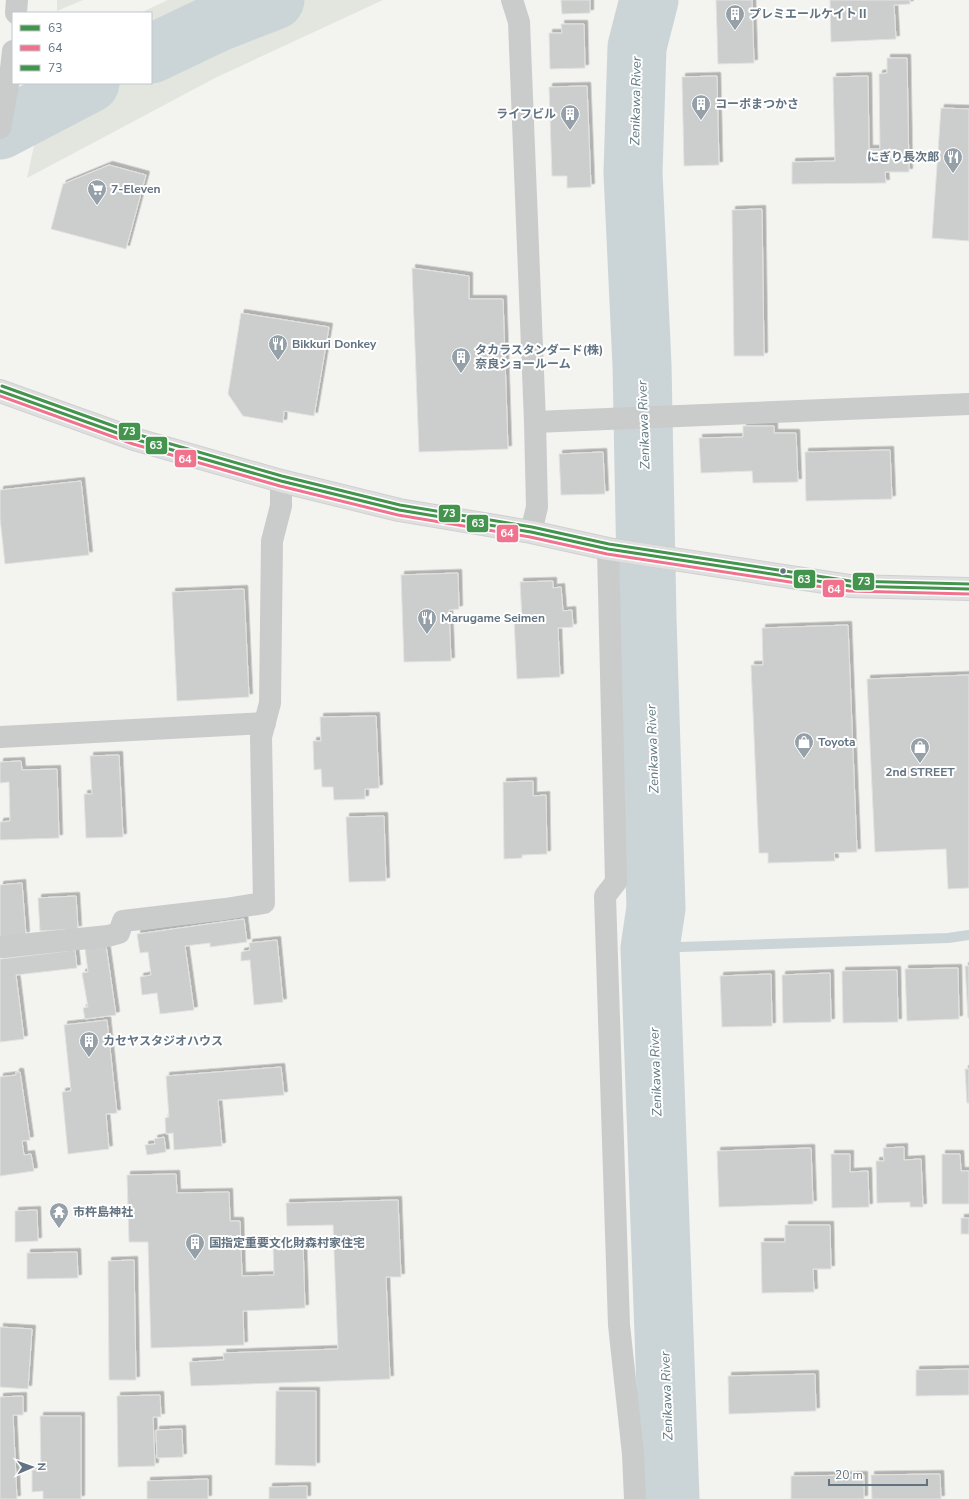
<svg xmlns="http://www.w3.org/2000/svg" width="969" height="1499" viewBox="0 0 969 1499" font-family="'Nunito Sans','Noto Sans JP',sans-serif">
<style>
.grass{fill:#e2e6df}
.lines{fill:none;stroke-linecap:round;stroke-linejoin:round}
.stream{stroke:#cbd4d6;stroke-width:10}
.river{stroke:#cbd4d6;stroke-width:59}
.building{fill:#cccece;stroke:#e2e2e0;filter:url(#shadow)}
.highway-casing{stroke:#cfd0cf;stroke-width:24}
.minor{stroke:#cacccc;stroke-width:22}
.highway{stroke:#dfdfe0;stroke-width:22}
.bus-1-casing{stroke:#fff;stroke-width:6}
.bus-2-casing{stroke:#fff;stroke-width:6}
.bus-3-casing{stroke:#fff;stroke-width:6}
.bus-1{stroke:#43944d;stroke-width:3}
.bus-2{stroke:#f0728d;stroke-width:3}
.bus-3{stroke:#43944d;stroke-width:3}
.bus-dot{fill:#627381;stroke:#fff;stroke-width:1.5}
.labels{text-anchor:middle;stroke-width:4;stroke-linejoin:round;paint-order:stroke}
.poi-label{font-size:12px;font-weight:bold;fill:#627381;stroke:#fff;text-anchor:start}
.water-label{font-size:13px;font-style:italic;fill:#5e767f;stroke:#fff}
.line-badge{stroke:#fff;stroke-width:1.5}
.badge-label{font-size:11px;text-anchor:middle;font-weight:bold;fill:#fff}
</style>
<defs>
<filter id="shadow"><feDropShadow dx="3.5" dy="-3.5" stdDeviation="0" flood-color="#0004"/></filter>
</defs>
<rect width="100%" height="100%" fill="#f3f3f0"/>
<!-- grass -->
<g class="grass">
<polygon points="57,0 83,0 57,11"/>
<polygon points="168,0 218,0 151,32 151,13 140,13"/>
<polygon points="303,0 383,0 217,77 27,178 38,127 98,93 118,83 151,83 151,67 249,20"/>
</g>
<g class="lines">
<!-- stream -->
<polyline class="stream" points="650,948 948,938 969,935"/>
<!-- river -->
<g class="river">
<polyline points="649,0 637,47 633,173 642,365 647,619 656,908 650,948 670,1499"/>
<polyline points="151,54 216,23 275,0"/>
<polyline points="0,130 90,83"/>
</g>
</g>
<!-- building -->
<g class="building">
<polygon points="561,0 590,0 590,13 562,14"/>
<polygon points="716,0 752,0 754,63 718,64"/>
<polygon points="830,0 910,0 910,4 894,5 896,39 831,42"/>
<polygon points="561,24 584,24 585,68 550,69 549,33 562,33"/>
<polygon points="887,58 907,58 909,172 885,172 886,183 792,184 792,162 835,161 833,77 868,76 869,149 880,149 879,74 887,73"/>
<polygon points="717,76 719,165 684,166 682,77"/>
<polygon points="587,86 591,187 567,188 567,176 552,176 549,87"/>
<polygon points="941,108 969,109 969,241 932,238"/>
<polygon points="109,165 146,175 126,249 51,229 63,184"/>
<polygon points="762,209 764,356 734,356 732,210"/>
<polygon points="412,268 469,276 469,299 503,299 508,449 419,452"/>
<polygon points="241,313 329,327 314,416 284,411 283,423 243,416 228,394"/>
<polygon points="743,426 774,426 774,433 796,433 798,482 753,483 752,471 701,473 699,438 743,437"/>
<polygon points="890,450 892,499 806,501 805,452"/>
<polygon points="603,452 605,494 561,495 559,454"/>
<polygon points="81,481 89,555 5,564 0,518 0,490"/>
<polygon points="458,573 459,609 449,610 451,661 404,662 401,575"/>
<polygon points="553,581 553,588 561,587 563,611 572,610 573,627 558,628 560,677 517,679 514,620 522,619 520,582"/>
<polygon points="244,589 249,697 177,701 172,592"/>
<polygon points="848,625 857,852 834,853 835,861 768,863 768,853 759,853 751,665 763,665 762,628"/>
<polygon points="969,675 969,888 948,889 946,849 875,852 867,679"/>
<polygon points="376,716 379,788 365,789 365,799 334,800 333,787 322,787 321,769 314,770 313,741 321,741 320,717"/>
<polygon points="119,755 123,837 86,838 84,794 92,794 90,756"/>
<polygon points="21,761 22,770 57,769 59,838 0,840 0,822 10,821 9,782 0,783 0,762"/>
<polygon points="533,781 533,796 546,795 547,854 522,855 522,858 504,859 503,782"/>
<polygon points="384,816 386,881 349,882 346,817"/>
<polygon points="22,883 26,935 0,937 0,885"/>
<polygon points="76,896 78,929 40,931 38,898"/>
<polygon points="244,919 247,942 210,947 210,943 185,946 194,1010 160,1014 157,993 142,995 140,977 151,975 148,952 140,953 137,934"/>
<polygon points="277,940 283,1002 254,1005 250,960 241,961 241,952 250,950 249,943"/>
<polygon points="106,945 116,1015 85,1019 83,1008 88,1007 82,973 88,972 85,948"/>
<polygon points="75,950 77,968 16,975 24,1039 0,1042 0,959"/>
<polygon points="965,966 969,966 969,1018 968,1018"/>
<polygon points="958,968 959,1019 907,1021 905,969"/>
<polygon points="897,970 898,1022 843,1023 842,971"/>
<polygon points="830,973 831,1022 783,1023 782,975"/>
<polygon points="771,974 772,1026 722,1027 720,976"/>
<polygon points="107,1020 117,1113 106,1114 109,1149 68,1154 62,1092 71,1091 64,1025"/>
<polygon points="281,1067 284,1095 218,1100 222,1146 174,1150 173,1133 166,1134 165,1118 169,1117 166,1076"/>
<polygon points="965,1069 969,1069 969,1103 967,1103"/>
<polygon points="16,1072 20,1072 30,1140 22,1141 24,1155 31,1154 34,1171 0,1176 0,1077 16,1075"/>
<polygon points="164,1137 166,1152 147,1155 145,1145 155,1144 154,1139"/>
<polygon points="904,1147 904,1160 921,1159 923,1207 910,1207 910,1202 877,1203 876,1161 884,1161 883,1148"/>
<polygon points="811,1148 813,1204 719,1207 717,1151"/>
<polygon points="831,1154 850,1154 850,1172 868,1171 869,1207 832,1208"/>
<polygon points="942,1154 960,1154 961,1171 969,1171 969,1204 942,1204"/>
<polygon points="176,1174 177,1193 229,1192 230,1221 240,1221 242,1276 274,1275 273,1245 303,1244 305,1308 243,1311 244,1345 151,1348 148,1242 129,1242 127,1175"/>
<polygon points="398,1200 401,1277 386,1277 390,1379 191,1386 189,1362 224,1360 223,1353 338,1349 333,1225 287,1226 286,1203"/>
<polygon points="37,1210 38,1241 15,1242 15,1211"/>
<rect x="961" y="1218" width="8" height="16"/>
<polygon points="785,1225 830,1225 831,1269 813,1269 814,1292 762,1293 761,1242 785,1242"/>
<polygon points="77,1252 78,1278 27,1279 27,1253"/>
<polygon points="134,1260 136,1380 109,1380 108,1261"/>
<polygon points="0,1327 32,1329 28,1389 0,1387"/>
<polygon points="969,1369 969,1395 916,1396 916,1370"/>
<polygon points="815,1374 816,1411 729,1414 728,1376"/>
<polygon points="276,1391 316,1391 316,1466 275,1465"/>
<polygon points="160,1395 161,1417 153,1417 155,1466 118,1467 117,1396"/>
<polygon points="23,1396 23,1415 13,1415 17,1499 0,1499 0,1397"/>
<polygon points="40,1416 81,1416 81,1499 43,1499 43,1491 32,1492 32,1470 41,1470"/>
<polygon points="182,1429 183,1457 157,1458 156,1430"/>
<polygon points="940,1474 941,1499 872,1499 871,1475"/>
<polygon points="864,1475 864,1499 791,1499 791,1476"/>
<polygon points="208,1479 208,1499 147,1499 147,1481"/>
<polygon points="307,1486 307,1499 269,1499 269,1487"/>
</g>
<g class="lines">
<defs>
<polyline id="highway" points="0,391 134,439 281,481 399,510 531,532 608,549 850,586 969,589"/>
</defs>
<!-- highway casing -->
<use href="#highway" class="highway-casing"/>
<!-- minor -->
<g class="minor">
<polyline points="512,0 519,22 535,422 537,507 531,532"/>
<polyline points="16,13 17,0"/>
<polyline points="0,128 11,69 13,51"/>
<polyline points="535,422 969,404"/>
<polyline points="608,549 616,882 605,896 619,1325 633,1454 635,1499"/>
<polyline points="0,737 265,723"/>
<polyline points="0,947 108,936 119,933 123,921 225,909 264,903 261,737 270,703 272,541 281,506 281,481"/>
</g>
<!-- highway -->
<use href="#highway" class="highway"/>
<defs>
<polyline id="bus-1" points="0,391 134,439 281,481 399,510 531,532 608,549 850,586 969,589"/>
<polyline id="bus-2" points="0,396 133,444 280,486 398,515 530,537 607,554 849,591 969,594"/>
<polyline id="bus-3" points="2,386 136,434 282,476 400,505 532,527 609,544 850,581 969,584"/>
</defs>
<!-- bus-1 casing -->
<use href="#bus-1" class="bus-1-casing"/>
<!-- bus-2 casing -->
<use href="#bus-2" class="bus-2-casing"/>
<!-- bus-3 casing -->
<use href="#bus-3" class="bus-3-casing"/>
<!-- bus-1 -->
<use href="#bus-1" class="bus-1"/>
<!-- bus-2 -->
<use href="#bus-2" class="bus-2"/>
<!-- bus-3 -->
<use href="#bus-3" class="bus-3"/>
</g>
<!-- icons -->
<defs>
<symbol id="building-pin" viewBox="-11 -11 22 30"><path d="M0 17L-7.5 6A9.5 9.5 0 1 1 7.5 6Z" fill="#95a0a8" stroke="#fff"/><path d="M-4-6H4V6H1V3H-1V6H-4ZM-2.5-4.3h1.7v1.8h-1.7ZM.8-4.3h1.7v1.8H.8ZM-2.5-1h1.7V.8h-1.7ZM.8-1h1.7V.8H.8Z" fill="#fff"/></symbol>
<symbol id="restaurant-pin" viewBox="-11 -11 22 30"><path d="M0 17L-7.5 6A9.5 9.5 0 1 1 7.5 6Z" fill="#95a0a8" stroke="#fff"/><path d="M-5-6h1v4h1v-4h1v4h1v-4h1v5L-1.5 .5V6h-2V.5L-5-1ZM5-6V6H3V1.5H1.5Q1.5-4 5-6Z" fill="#fff"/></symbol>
<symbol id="supermarket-pin" viewBox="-11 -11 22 30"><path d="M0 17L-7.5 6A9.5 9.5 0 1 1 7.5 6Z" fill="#95a0a8" stroke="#fff"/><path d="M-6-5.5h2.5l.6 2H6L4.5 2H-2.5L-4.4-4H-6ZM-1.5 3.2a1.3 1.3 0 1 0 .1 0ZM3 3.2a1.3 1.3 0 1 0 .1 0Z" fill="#fff"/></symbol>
<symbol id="shop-pin" viewBox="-11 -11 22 30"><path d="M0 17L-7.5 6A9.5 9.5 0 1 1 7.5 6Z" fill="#95a0a8" stroke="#fff"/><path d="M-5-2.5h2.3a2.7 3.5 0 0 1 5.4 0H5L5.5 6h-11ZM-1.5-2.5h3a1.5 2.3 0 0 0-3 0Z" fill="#fff"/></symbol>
<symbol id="temple-pin" viewBox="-11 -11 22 30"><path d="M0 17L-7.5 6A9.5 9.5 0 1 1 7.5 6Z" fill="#95a0a8" stroke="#fff"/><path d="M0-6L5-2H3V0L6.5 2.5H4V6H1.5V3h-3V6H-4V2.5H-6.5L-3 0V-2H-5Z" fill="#fff"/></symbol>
</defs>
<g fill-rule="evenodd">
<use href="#building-pin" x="724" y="3" width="22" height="30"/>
<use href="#building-pin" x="690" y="93" width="22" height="30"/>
<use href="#building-pin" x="559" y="103" width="22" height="30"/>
<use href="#restaurant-pin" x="942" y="146" width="22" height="30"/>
<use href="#supermarket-pin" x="86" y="178" width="22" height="30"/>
<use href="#restaurant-pin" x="267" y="333" width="22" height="30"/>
<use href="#building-pin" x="450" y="346" width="22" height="30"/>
<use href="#restaurant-pin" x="416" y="607" width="22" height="30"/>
<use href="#shop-pin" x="793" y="731" width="22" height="30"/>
<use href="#shop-pin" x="909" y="736" width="22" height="30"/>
<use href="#building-pin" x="78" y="1030" width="22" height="30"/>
<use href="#temple-pin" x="48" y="1201" width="22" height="30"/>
<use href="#building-pin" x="184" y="1232" width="22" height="30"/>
</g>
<!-- markers -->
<circle class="bus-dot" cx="783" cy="571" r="3.5"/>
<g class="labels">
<!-- poi labels -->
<g class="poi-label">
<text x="749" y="18">プレミエールケイトⅡ</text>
<text x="715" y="108">コーポまつかさ</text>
<text x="556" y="118" text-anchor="end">ライフビル</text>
<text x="939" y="161" text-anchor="end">にぎり長次郎</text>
<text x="111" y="193">7-Eleven</text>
<text x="292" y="348">Bikkuri Donkey</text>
<text x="475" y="354">タカラスタンダード(株)<tspan x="475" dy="14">奈良ショールーム</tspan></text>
<text x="441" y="622">Marugame Seimen</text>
<text x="818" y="746">Toyota</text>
<text x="920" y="776" text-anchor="middle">2nd STREET</text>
<text x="103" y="1045">カセヤスタジオハウス</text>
<text x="73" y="1216">市杵島神社</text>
<text x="209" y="1247">国指定重要文化財森村家住宅</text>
</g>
<!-- water labels -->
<g class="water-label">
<text transform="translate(635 101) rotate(-89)" y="5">Zenikawa River</text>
<text transform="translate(643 425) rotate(-92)" y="5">Zenikawa River</text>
<text transform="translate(652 749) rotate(-92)" y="5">Zenikawa River</text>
<text transform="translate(655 1072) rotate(-92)" y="5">Zenikawa River</text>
<text transform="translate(666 1396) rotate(-92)" y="5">Zenikawa River</text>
</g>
</g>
<g class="line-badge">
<rect x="118" y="422" width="23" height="19" rx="4" fill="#43944d"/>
<rect x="145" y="436" width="23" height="19" rx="4" fill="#43944d"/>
<rect x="174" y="449" width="23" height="19" rx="4" fill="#f0728d"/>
<rect x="438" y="504" width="23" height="19" rx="4" fill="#43944d"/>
<rect x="466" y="514" width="23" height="19" rx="4" fill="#43944d"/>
<rect x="496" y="524" width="23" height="19" rx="4" fill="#f0728d"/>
<rect x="793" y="569" width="23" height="20" rx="4" fill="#43944d"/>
<rect x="852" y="572" width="23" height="19" rx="4" fill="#43944d"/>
<rect x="822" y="579" width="23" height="19" rx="4" fill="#f0728d"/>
</g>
<g class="badge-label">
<text x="129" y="435">73</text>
<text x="156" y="449">63</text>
<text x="185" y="463">64</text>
<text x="449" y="517">73</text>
<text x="478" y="527">63</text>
<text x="507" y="537">64</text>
<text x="804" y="583">63</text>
<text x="864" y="585">73</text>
<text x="834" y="593">64</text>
</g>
<!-- legend -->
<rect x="12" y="12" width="140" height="72" fill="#ffffff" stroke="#c0c7cd"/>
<rect x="20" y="25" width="20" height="6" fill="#43944d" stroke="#c0c7cd"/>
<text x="48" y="32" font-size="12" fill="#627381">63</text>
<rect x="20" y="45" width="20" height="6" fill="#f0728d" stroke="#c0c7cd"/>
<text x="48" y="52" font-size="12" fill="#627381">64</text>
<rect x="20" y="65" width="20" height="6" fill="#43944d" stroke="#c0c7cd"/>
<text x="48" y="72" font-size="12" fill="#627381">73</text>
<!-- north arrow -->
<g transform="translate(32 1467) rotate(88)" stroke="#ffffff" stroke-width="3" paint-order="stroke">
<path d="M0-3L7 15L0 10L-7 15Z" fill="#627381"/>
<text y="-6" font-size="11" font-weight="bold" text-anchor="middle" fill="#627381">N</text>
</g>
<!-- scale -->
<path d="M829 1479v6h98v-6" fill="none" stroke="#627381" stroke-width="2"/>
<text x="835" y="1479" font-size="12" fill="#627381" stroke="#ffffff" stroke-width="3" paint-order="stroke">20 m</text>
</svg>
